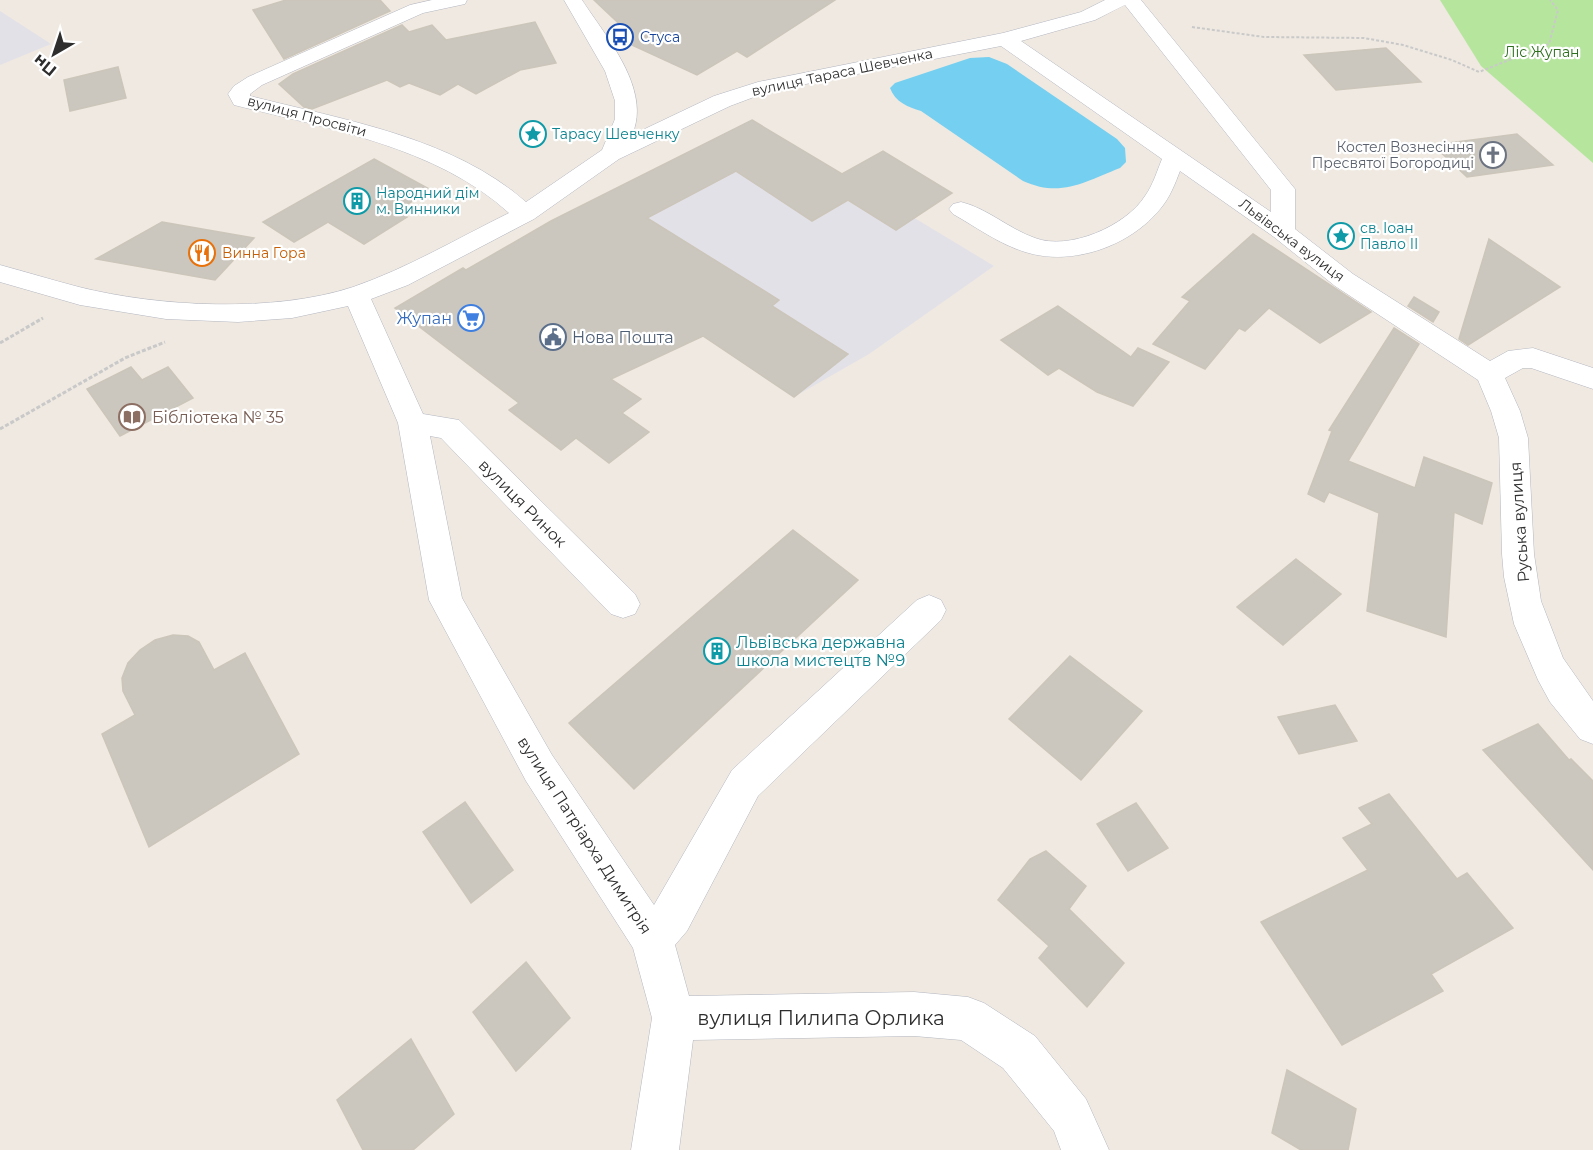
<svg xmlns="http://www.w3.org/2000/svg" width="1593" height="1150" viewBox="0 0 1593 1150" font-family="Montserrat,sans-serif">
<style>
.industrial{fill:#e3e1e8}
.green{fill:#b6e59e}
.water{fill:#75cff0}
.building{fill:#cbc7bf;stroke:#cbc5ba;stroke-width:1.5}
.lines{fill:none;stroke-linecap:round;stroke-linejoin:round}
.minor-casing{stroke:#b4b7c1;stroke-width:1}
.path-far1{stroke:#c9c9c9;stroke-width:2;stroke-dasharray:3 2;stroke-linecap:butt}
.path{stroke:#c9c9c9;stroke-width:3;stroke-dasharray:4 2;stroke-linecap:butt}
.minor{fill:#fff;fill-rule:evenodd}
.labels{text-anchor:middle;stroke-width:4.5;stroke-linejoin:round;paint-order:stroke}
.far-transit-label{font-size:14px;fill:#164399;stroke:#fff;text-anchor:start}
.far-park-label{font-size:14px;fill:#2c6e1b;stroke:#fff}
.far-street-label{font-size:14px;fill:#2e2e2e;stroke:#fff}
.far-culture-label{font-size:14px;fill:#0d838f;stroke:#fff;text-anchor:start}
.far-worship-label{font-size:14px;fill:#5b616d;stroke:#fff;text-anchor:end}
.far-food-label{font-size:14px;fill:#c56008;stroke:#fff;text-anchor:start}
.shop-label{font-size:16px;fill:#366cbe;stroke:#fff;text-anchor:end}
.service-label{font-size:16px;fill:#4e5e75;stroke:#fff;text-anchor:start}
.education-label{font-size:16px;fill:#785e54;stroke:#fff;text-anchor:start}
.street-label{font-size:16px;fill:#2e2e2e;stroke:#fff}
.culture-label{font-size:16px;fill:#0d838f;stroke:#fff;text-anchor:start}
.near-street-label{font-size:20px;fill:#2e2e2e;stroke:#fff}
</style>
<rect width="100%" height="100%" fill="#efe9e1"/>
<!-- industrial -->
<g class="industrial">
<polygon points="0,11 51,44 0,65"/>
<polygon points="752,120 994,266 869,354 794,397 583,240 551,221"/>
</g>
<!-- green -->
<polygon class="green" points="1440,0 1593,0 1593,163 1481,66"/>
<!-- water -->
<path class="water" d="M 989,57 L 1007,64 L 1117,139 L 1125,148 L 1126,162 L 1120,168 C 1084,182 1061,198 1023,181 L 921,111 C 908,107 895,102 890,88 L 895,83 L 970,58 Z"/>
<!-- building -->
<g class="building">
<polygon points="286,0 380,0 390,11 284,59 253,10"/>
<polygon points="594,0 835,0 747,57 737,51 697,75 621,40 631,35"/>
<polygon points="535,22 556,63 520,70 476,94 458,84 440,95 409,83 400,87 387,80 312,109 304,107 279,84 293,74 402,25 409,32 432,25 446,40"/>
<polygon points="1386,48 1421,82 1336,90 1304,55"/>
<polygon points="118,67 126,98 70,111 64,80"/>
<polygon points="752,120 842,174 883,151 952,193 896,230 848,200 812,221 736,171 647,218 779,300 772,306 848,354 794,397 703,336 611,379 641,399 622,413 649,432 609,463 576,438 561,450 509,410 519,403 395,308 463,268 466,270 551,221"/>
<polygon points="1517,134 1553,165 1467,177 1433,145"/>
<polygon points="374,159 431,190 396,211 407,217 364,244 328,222 294,242 263,222"/>
<polygon points="162,222 254,238 215,280 96,259"/>
<polygon points="1253,234 1371,312 1320,343 1269,308 1245,331 1239,328 1205,369 1153,344 1190,301 1182,297"/>
<polygon points="1489,239 1560,287 1468,345 1459,339"/>
<polygon points="1414,297 1439,312 1433,322 1408,306"/>
<polygon points="1058,306 1131,357 1138,348 1169,362 1133,406 1097,392 1059,368 1048,375 1001,340"/>
<polygon points="1394,328 1419,344 1348,461 1415,488 1424,457 1492,483 1482,524 1454,512 1446,637 1367,611 1379,513 1329,492 1324,502 1308,494 1332,431 1329,430"/>
<polygon points="131,367 142,380 168,367 193,398 120,436 87,389"/>
<polygon points="793,530 858,580 634,789 569,723"/>
<polygon points="1296,559 1341,594 1283,645 1237,607"/>
<polygon points="173,635 188,636 199,642 214,670 245,653 299,754 149,847 102,734 135,715 123,691 122,678 128,663 140,650 155,640"/>
<polygon points="1070,656 1142,711 1081,780 1009,719"/>
<polygon points="1335,705 1357,741 1299,754 1278,717"/>
<polygon points="1538,724 1569,760 1571,759 1593,781 1593,870 1483,750"/>
<polygon points="1389,794 1457,879 1467,873 1513,928 1431,974 1443,991 1342,1045 1261,922 1368,870 1343,838 1372,824 1359,808"/>
<polygon points="465,802 513,870 471,903 423,832"/>
<polygon points="1136,803 1168,848 1128,871 1097,824"/>
<polygon points="1046,851 1086,886 1069,909 1124,963 1087,1007 1039,958 1049,946 998,900 1030,859"/>
<polygon points="526,962 570,1018 516,1071 473,1012"/>
<polygon points="411,1039 454,1114 413,1150 363,1150 337,1100"/>
<polygon points="1287,1070 1356,1109 1348,1150 1301,1150 1272,1133"/>
</g>
<g class="lines">
<defs>
<path id="minor" d="M 432,0 L 467,0 L 465,4 L 423,13 L 262,85 L 250,94 L 250,96 C 344,120 452,137 526,202 L 602,150 L 615,119 L 615,101 L 605,71 L 564,0 L 582,0 C 606,37 652,89 632,135 L 714,96 L 758,82 L 1003,33 L 1081,12 L 1105,0 L 1141,0 L 1295,189 L 1295,229 L 1353,274 L 1490,361 L 1508,351 L 1533,348 L 1593,368 L 1593,389 L 1531,368 L 1523,368 L 1505,378 L 1520,411 L 1528,438 L 1534,554 L 1541,601 L 1563,658 L 1593,701 L 1593,744 L 1580,739 L 1550,702 L 1538,680 L 1514,624 L 1504,577 L 1502,554 L 1499,438 L 1491,411 L 1478,380 L 1335,286 L 1274,237 L 1180,171 C 1175,184 1170,197 1161,208 C 1131,246 1072,267 1025,252 C 999,244 976,227 953,214 L 949,209 L 953,204 L 961,202 C 987,208 1009,229 1035,238 C 1069,251 1126,226 1145,196 C 1153,185 1157,171 1162,159 L 1001,46 L 770,91 L 730,106 L 619,159 L 534,219 L 408,285 L 371,299 L 423,414 L 459,420 L 635,594 L 640,604 L 635,614 L 623,618 L 611,614 L 441,438 L 430,436 L 462,598 L 552,755 L 654,905 L 732,770 L 917,600 L 929,595 L 941,600 L 946,610 L 941,620 L 758,796 L 687,931 L 675,945 L 689,996 L 914,992 L 968,997 L 984,1003 L 1035,1036 L 1086,1099 L 1109,1150 L 1061,1150 L 1054,1131 L 1003,1068 L 961,1040 L 914,1036 L 693,1040 L 679,1150 L 631,1150 L 652,1018 L 633,948 L 526,781 L 429,600 L 398,423 L 348,306 L 292,318 L 238,322 L 166,319 L 80,305 L 0,282 L 0,265 C 26,272 52,280 79,287 C 159,307 274,313 353,287 C 408,268 458,238 509,213 C 437,147 326,128 234,105 L 228,94 L 234,86 L 248,77 L 410,5 ZM 1125,5 L 1271,190 L 1271,212 L 1021,41 L 1095,20 Z"/>
</defs>
<!-- minor casing -->
<use href="#minor" class="minor-casing"/>
<!-- path-far1 -->
<polyline class="path-far1" points="1192,27 1264,37 1364,38 1403,45 1452,60 1479,72 1549,44 1558,10 1550,0"/>
<!-- path -->
<g class="path">
<polyline points="0,343 43,318"/>
<polyline points="0,429 125,358 165,342"/>
</g>
<!-- minor -->
<use href="#minor" class="minor"/>
</g>
<!-- icons -->
<defs>
<symbol id="bus-ring" viewBox="-11 -11 22 22"><circle r="9.5" fill="#fff" stroke="#1a4fb4" stroke-width="1.5"/><path d="M-5-6H5V4H4V6H2V4H-2V6H-4V4H-5ZM-3.5-4V0h7V-4ZM-3.5 1.2v1.5H-2V1.2ZM2 1.2v1.5H3.5V1.2Z" fill="#1a4fb4"/></symbol>
<symbol id="sight-ring" viewBox="-11 -11 22 22"><circle r="9.5" fill="#fff" stroke="#0f9aa8" stroke-width="1.5"/><path d="M0-6L1.8-2.2L6-1.7L2.9 1.2L3.7 5.4L0 3.3L-3.7 5.4L-2.9 1.2L-6-1.7L-1.8-2.2Z" fill="#0f9aa8"/></symbol>
<symbol id="church-ring" viewBox="-11 -11 22 22"><circle r="9.5" fill="#fff" stroke="#6b7280" stroke-width="1.5"/><path d="M-1.2-6h2.4v3.5h3.3v2.4h-3.3V6h-2.4V-.1h-3.3v-2.4h3.3Z" fill="#6b7280"/></symbol>
<symbol id="building-ring" viewBox="-11 -11 22 22"><circle r="9.5" fill="#fff" stroke="#0f9aa8" stroke-width="1.5"/><path d="M-4-6H4V6H1V3H-1V6H-4ZM-2.5-4.3h1.7v1.8h-1.7ZM.8-4.3h1.7v1.8H.8ZM-2.5-1h1.7V.8h-1.7ZM.8-1h1.7V.8H.8Z" fill="#0f9aa8"/></symbol>
<symbol id="restaurant-ring" viewBox="-11 -11 22 22"><circle r="9.5" fill="#fff" stroke="#e8710a" stroke-width="1.5"/><path d="M-5-6h1v4h1v-4h1v4h1v-4h1v5L-1.5 .5V6h-2V.5L-5-1ZM5-6V6H3V1.5H1.5Q1.5-4 5-6Z" fill="#e8710a"/></symbol>
<symbol id="supermarket-ring" viewBox="-11 -11 22 22"><circle r="9.5" fill="#fff" stroke="#3f7fe0" stroke-width="1.5"/><path d="M-6-5.5h2.5l.6 2H6L4.5 2H-2.5L-4.4-4H-6ZM-1.5 3.2a1.3 1.3 0 1 0 .1 0ZM3 3.2a1.3 1.3 0 1 0 .1 0Z" fill="#3f7fe0"/></symbol>
<symbol id="civic-ring" viewBox="-11 -11 22 22"><circle r="9.5" fill="#fff" stroke="#5c6f8a" stroke-width="1.5"/><path d="M-.6-6.5H3V-4.5H.6V-3L4-1V1h2V6H-6V1h2V-1L-.6-3ZM-1.2 2.5V6h2.4V2.5Z" fill="#5c6f8a"/></symbol>
<symbol id="library-ring" viewBox="-11 -11 22 22"><circle r="9.5" fill="#fff" stroke="#8d6e63" stroke-width="1.5"/><path d="M-6-4Q-3-5.5-.7-3.5V5Q-3 3-6 4ZM6-4Q3-5.5 .7-3.5V5Q3 3 6 4Z" fill="#8d6e63"/></symbol>
</defs>
<g fill-rule="evenodd">
<use href="#bus-ring" x="605" y="22" width="30" height="30"/>
<use href="#sight-ring" x="518" y="119" width="30" height="30"/>
<use href="#church-ring" x="1478" y="140" width="30" height="30"/>
<use href="#building-ring" x="342" y="186" width="30" height="30"/>
<use href="#sight-ring" x="1326" y="221" width="30" height="30"/>
<use href="#restaurant-ring" x="187" y="238" width="30" height="30"/>
<use href="#supermarket-ring" x="456" y="303" width="30" height="30"/>
<use href="#civic-ring" x="538" y="322" width="30" height="30"/>
<use href="#library-ring" x="117" y="402" width="30" height="30"/>
<use href="#building-ring" x="702" y="636" width="30" height="30"/>
</g>
<g class="labels">
<!-- far-transit labels -->
<g class="far-transit-label">
<text x="640" y="42">Стуса</text>
</g>
<!-- far-park labels -->
<g class="far-park-label">
<text x="1542" y="57">Ліс Жупан</text>
</g>
<!-- far-street labels -->
<g class="far-street-label">
<text transform="translate(842 72) rotate(-12)" y="5">вулиця Тараса Шевченка</text>
<text transform="translate(307 116) rotate(15)" y="5">вулиця Просвіти</text>
<text transform="translate(1292 240) rotate(37)" y="5">Львівська вулиця</text>
</g>
<!-- far-culture labels -->
<g class="far-culture-label">
<text x="552" y="139">Тарасу Шевченку</text>
<text x="376" y="198">Народний дім<tspan x="376" dy="16">м. Винники</tspan></text>
<text x="1360" y="233">св. Іоан<tspan x="1360" dy="16">Павло ІІ</tspan></text>
</g>
<!-- far-worship labels -->
<g class="far-worship-label">
<text x="1474" y="152">Костел Вознесіння<tspan x="1474" dy="16">Пресвятої Богородиці</tspan></text>
</g>
<!-- far-food labels -->
<g class="far-food-label">
<text x="222" y="258">Винна Гора</text>
</g>
<!-- shop labels -->
<g class="shop-label">
<text x="452" y="324">Жупан</text>
</g>
<!-- service labels -->
<g class="service-label">
<text x="572" y="343">Нова Пошта</text>
</g>
<!-- education labels -->
<g class="education-label">
<text x="152" y="423">Бібліотека № 35</text>
</g>
<!-- street labels -->
<g class="street-label">
<text transform="translate(523 503) rotate(45)" y="6">вулиця Ринок</text>
<text transform="translate(1519 522) rotate(-94)" y="6">Руська вулиця</text>
<text transform="translate(585 835) rotate(57)" y="6">вулиця Патріарха Димитрія</text>
</g>
<!-- culture labels -->
<g class="culture-label">
<text x="736" y="648">Львівська державна<tspan x="736" dy="18">школа мистецтв №9</tspan></text>
</g>
<!-- near-street labels -->
<g class="near-street-label">
<text x="821" y="1025">вулиця Пилипа Орлика</text>
</g>
</g>
<!-- north arrow -->
<g transform="translate(54 54) rotate(219)" stroke="#ffffff" stroke-width="4.5" paint-order="stroke">
<path d="M0-4.5L10 22L0 15L-10 22Z" fill="#2e2e2e"/>
<text y="-9" font-size="16" font-weight="bold" text-anchor="middle" fill="#2e2e2e">Пн</text>
</g>
</svg>
